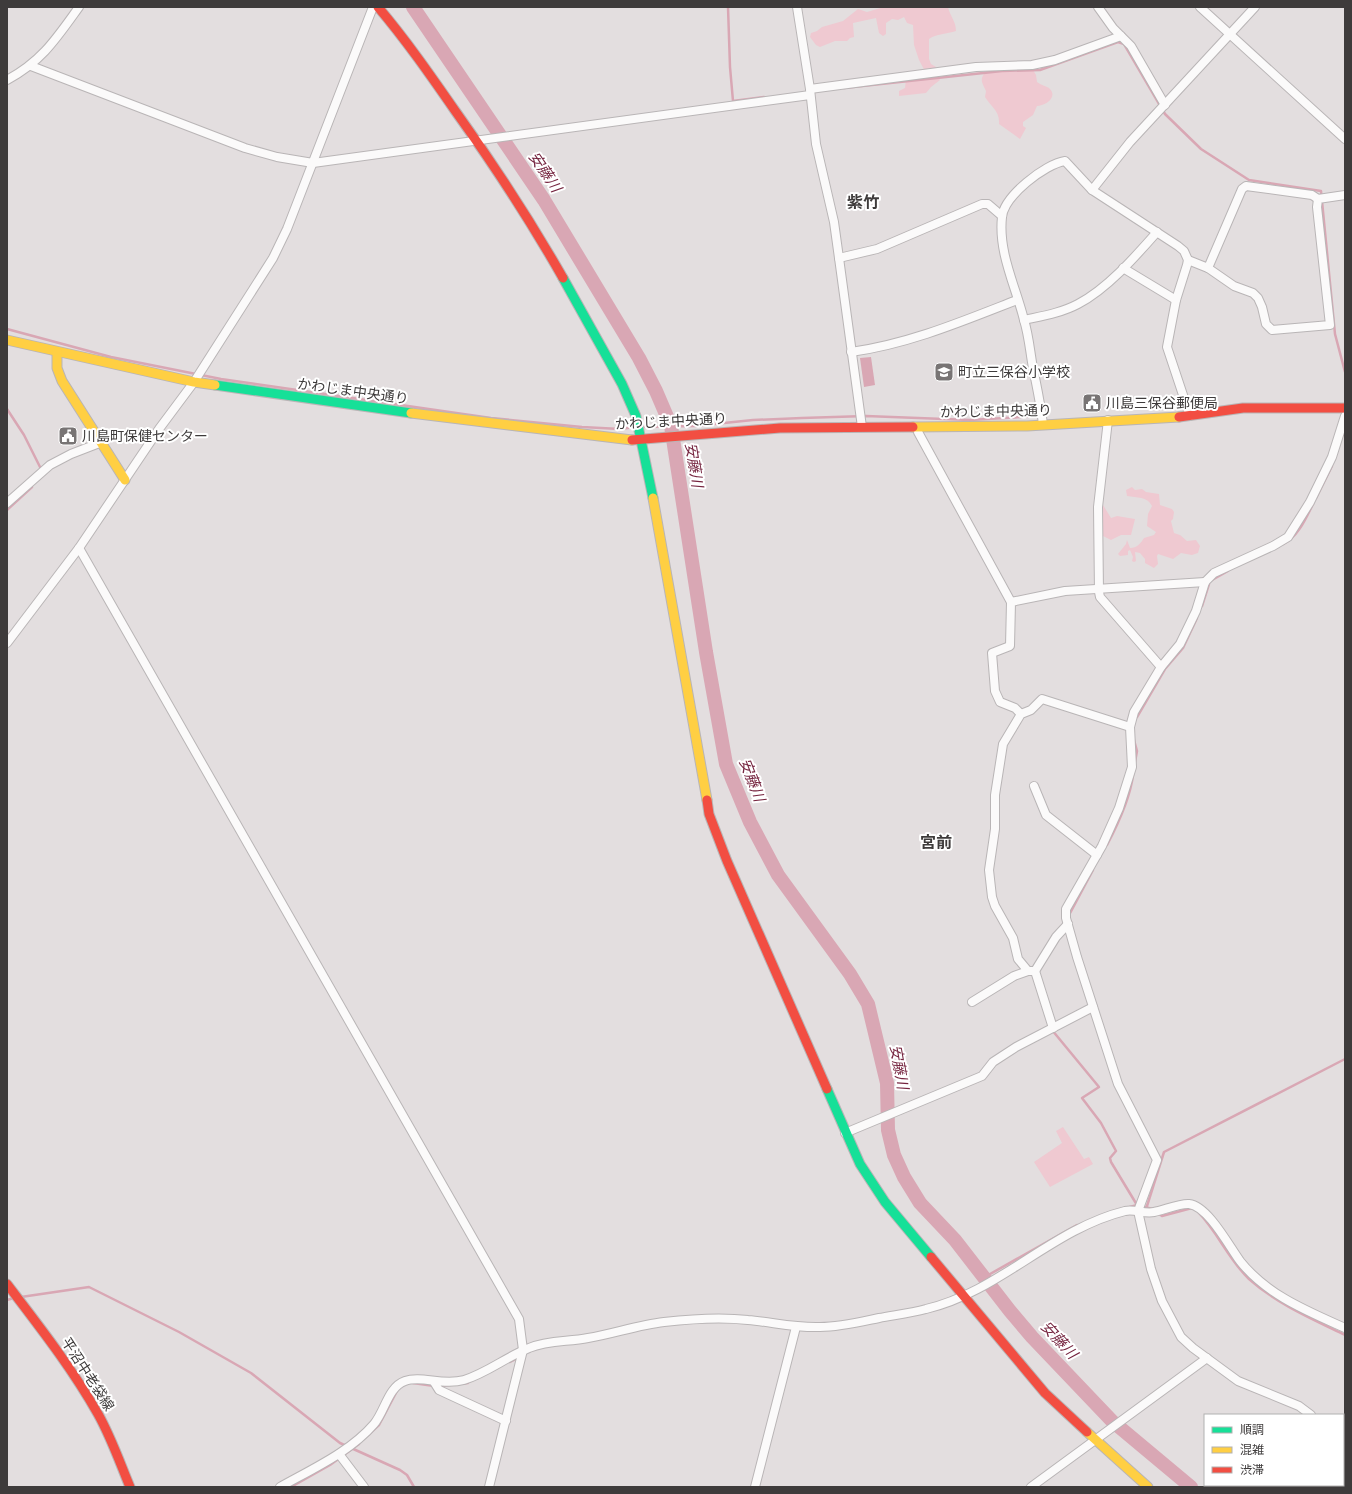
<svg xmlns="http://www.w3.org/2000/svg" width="1352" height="1494" viewBox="0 0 1352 1494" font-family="'Fira Sans','Noto Sans JP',sans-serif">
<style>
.green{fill:#efc9d1}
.water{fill:#d9a7b4}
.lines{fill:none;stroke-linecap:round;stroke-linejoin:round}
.stream{stroke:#d9a7b4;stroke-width:2.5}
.river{stroke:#d9a7b4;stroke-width:14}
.street-casing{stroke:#b9b5b6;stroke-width:10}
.fast-casing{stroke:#b9b5b6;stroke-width:11}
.slow-casing{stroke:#b9b5b6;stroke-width:11}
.jam-casing{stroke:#b9b5b6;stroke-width:11}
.street{stroke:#fbfafa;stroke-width:8}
.fast{stroke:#16e098;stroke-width:9}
.slow{stroke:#ffcf43;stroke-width:9}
.jam{stroke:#f24e42;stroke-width:9}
.labels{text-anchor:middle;stroke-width:4;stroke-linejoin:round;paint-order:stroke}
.poi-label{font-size:14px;fill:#3e3b3b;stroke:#fff;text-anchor:start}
.street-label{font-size:14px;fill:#3e3b3b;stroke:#fff}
.water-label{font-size:15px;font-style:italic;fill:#75243f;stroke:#fff}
.quarter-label{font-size:16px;font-weight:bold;fill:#3e3b3b;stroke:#fff}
</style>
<rect width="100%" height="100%" fill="#e3dedf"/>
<!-- green -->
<g class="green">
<path d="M 884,7 L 948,7 C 950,16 956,21 956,31 C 947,34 936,34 929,39 L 929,59 L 931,64 L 936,67 L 937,74 L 940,80 L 931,87 L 926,93 L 899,96 L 899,91 L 905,88 L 906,79 L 927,75 L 919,60 L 914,45 L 913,25 L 907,23 L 904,17 L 898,20 L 892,19 L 886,23 L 886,34 L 883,36 L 879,33 L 876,18 L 853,23 L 854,37 L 850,38 L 847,41 L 835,41 L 820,47 L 816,45 L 810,37 L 811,33 L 817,31 L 822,27 L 843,21 L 858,9 L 867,12 Z"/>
<path d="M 1032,68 L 1036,75 L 1037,82 C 1041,85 1046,86 1049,88 C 1059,97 1045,106 1037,106 L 1033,115 L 1023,122 L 1023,126 L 1026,128 L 1020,139 L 999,124 C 1000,111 991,107 985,97 L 986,91 C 982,82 979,80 986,71 L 998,69 L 1016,72 L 1021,69 Z"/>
<path d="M 1132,487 L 1135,490 L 1142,489 L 1146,492 L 1159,494 L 1160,505 L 1172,509 L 1174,512 L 1173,519 L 1171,521 L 1174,533 L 1180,535 L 1187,541 L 1196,540 L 1200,546 L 1198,553 L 1192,555 L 1181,553 L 1173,559 L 1158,554 L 1157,556 L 1158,564 L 1154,568 L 1145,563 L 1145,559 L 1140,553 L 1135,552 L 1136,561 L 1134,562 L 1132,561 L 1133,557 L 1130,550 L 1128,551 L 1128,555 L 1120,556 L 1118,554 L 1126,544 L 1127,540 L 1130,548 C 1137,548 1141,543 1144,538 L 1154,535 L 1156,532 L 1147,526 L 1148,514 L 1152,506 C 1147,496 1137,498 1127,496 L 1126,490 Z"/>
<polygon points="1103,505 1111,518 1117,516 1135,519 1131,535 1121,535 1111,540 1101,535 1101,506"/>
<polygon points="1063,1127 1084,1159 1089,1157 1093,1164 1050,1187 1034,1162 1062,1143 1056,1131"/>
</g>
<!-- water -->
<polygon class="water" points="871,357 875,385 864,387 860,358"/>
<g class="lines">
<!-- stream -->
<g class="stream">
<polyline points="728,7 730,67 733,101 764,97"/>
<polyline points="844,88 1002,71 1040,70 1118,42 1124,44 1165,114 1201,149 1249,180 1321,191 1335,334 1345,372"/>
<polyline points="7,329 111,357 221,379 491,418 582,427 620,429 635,427"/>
<polyline points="7,409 24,435 41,469"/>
<polyline points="642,427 695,426 753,420 802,418 866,416 970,420 1037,416"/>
<polyline points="1343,435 1345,430"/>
<polyline points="1316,498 1332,466"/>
<polyline points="7,510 32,487"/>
<path d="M 1283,544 C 1298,537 1306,518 1313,504"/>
<polyline points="1212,580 1228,571"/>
<polyline points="1202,606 1209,584"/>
<polyline points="1137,717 1165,669 1183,648 1197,618"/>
<polyline points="1134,740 1137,751 1135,762"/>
<path d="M 1107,845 C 1118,824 1130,799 1133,775"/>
<polyline points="1068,917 1093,870"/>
<polyline points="1052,1030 1099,1087 1082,1098 1101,1123 1116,1151 1110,1158 1111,1162 1137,1205"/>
<polyline points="1142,1206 1152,1209"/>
<polyline points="1147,1206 1164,1152 1345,1059"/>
<polyline points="1108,1213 1137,1205"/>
<polyline points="1158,1213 1162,1216 1192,1208"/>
<path d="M 1199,1213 C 1218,1233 1229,1260 1249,1279 C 1277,1304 1312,1319 1345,1335"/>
<polyline points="983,1278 1077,1225"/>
<polyline points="21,1297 89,1287 179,1332 251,1373 340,1443 400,1470 407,1475 414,1487"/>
<polyline points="7,1300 14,1298"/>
<polyline points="510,1362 516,1359"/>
<polyline points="413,1383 434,1386"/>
<polyline points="439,1386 468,1383"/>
<polyline points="368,1435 379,1425 397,1391"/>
<polyline points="291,1487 330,1465 359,1444"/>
</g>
<!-- river -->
<polyline class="river" points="413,7 544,200 639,358 656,391 671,426 706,652 726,764 750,822 778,875 850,974 868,1004 887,1083 888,1130 894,1155 904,1177 920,1203 955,1240 1010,1311 1032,1337 1112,1421 1191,1487"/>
<defs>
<g id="street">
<polyline points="797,7 810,89 816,144 834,222 839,258 862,427"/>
<polyline points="1098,7 1113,28 1131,46 1165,105"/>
<polyline points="1200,7 1345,139"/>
<polyline points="31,66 245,148 277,157 313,163 810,95"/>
<path d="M 7,80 C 42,61 56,39 79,7"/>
<polyline points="810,89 976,67 1032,65 1055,60 1121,36"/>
<polyline points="1092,190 1130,142 1255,7"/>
<polyline points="839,258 877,249 982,204 988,204 1002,216"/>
<polyline points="1188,260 1208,268 1234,286 1253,293 1258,298 1262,307 1266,324 1272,330 1330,325 1317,207 1318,199 1345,195"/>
<polyline points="1123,268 1176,300"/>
<polyline points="1208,268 1242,189 1246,186 1312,195 1318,199"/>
<path d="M 1024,320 C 1042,316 1061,313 1078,304 C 1107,289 1135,257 1157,232"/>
<path d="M 851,352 C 909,344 963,321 1017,300"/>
<polyline points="1108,420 1098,507 1099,592 1100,597 1161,667"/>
<path d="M 1043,425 C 1041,406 1037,387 1033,368 C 1030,352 1029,336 1024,320 C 1016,287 998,253 1002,217 C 1004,196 1045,164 1065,161 L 1092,190 L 1178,246 L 1184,251 L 1188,260 L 1187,265 L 1176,300 L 1167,347 L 1190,416"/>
<polyline points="918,427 918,432 1011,602"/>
<polyline points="7,503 50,465 71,454 102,442"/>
<polyline points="79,548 519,1319 523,1350 489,1487"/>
<polyline points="7,643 79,548 159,429 194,382 273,258 287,229 373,7"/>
<polyline points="1021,714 1015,708 1000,702 995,691 992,653 1010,646 1011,602 1065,591 1205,582"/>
<polyline points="1034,786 1046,815 1097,855"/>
<polyline points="1035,971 1028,971 1018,959 1013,938 995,906 992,897 989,870 995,829 995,795 1003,744 1021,714 1031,710 1042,699 1130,727"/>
<polyline points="1035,971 1053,1028"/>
<polyline points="1035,971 1056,937 1068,924"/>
<polyline points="972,1002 1014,976 1028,971"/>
<polyline points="845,1133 982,1076 993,1062 1016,1047 1093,1007"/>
<polyline points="434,1382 439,1390 506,1421"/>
<polyline points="1311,1415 1299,1406 1238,1381 1193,1348 1181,1337 1162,1301 1151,1269 1138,1211 1157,1160 1118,1084 1077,957 1066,918 1066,909 1102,846 1119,808 1132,767 1130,727 1134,712 1161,667 1180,644 1196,611 1205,582 1214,573 1273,546 1288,537 1310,502 1332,457 1345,416"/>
<polyline points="1343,1438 1345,1440"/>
<polyline points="339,1454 364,1487"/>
<path d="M 280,1487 C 312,1469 350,1452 374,1424 C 385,1411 388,1387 405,1381 C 421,1375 443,1386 464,1380 C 487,1373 506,1357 529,1348 C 548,1340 568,1342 588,1338 C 613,1334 638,1325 664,1322 C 690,1319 722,1317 748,1320 C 772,1322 795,1328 820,1327 C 840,1327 860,1322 879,1318 C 895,1315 911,1313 926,1309 C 999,1292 1052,1229 1125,1211 C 1135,1209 1144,1214 1154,1212 C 1164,1210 1181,1203 1189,1204 C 1208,1206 1229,1246 1240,1261 C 1267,1295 1307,1311 1345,1328"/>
<polyline points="755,1487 796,1327"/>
<polyline points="1031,1487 1207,1358"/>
</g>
<g id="fast">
<polyline points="563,278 622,384 636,416 653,498"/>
<polyline points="215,385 411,413"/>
<polyline points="827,1089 860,1164 885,1202 931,1257"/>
</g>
<g id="slow">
<polyline points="7,340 194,382 215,385"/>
<polyline points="57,352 57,368 62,381 125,480"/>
<polyline points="411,413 632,440"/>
<polyline points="913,427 1027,426 1179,417"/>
<polyline points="653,498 707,800"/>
<polyline points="1087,1432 1148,1487"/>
</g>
<g id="jam">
<path d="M 378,7 C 406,40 431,76 456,112 C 494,165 530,220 563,278"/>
<polyline points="1179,417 1243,408 1345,408"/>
<polyline points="632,440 780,428 913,427"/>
<polyline points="707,800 709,814 727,861 827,1089"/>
<polyline points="931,1257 1045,1393 1087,1432"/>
<path d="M 7,1284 C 39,1326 72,1368 98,1414 C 111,1437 120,1463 130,1487"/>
</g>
</defs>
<!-- street casing -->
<use href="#street" class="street-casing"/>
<!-- fast casing -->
<use href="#fast" class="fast-casing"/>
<!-- slow casing -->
<use href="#slow" class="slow-casing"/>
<!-- jam casing -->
<use href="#jam" class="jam-casing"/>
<!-- street -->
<use href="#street" class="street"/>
<!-- fast -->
<use href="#fast" class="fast"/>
<!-- slow -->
<use href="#slow" class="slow"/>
<!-- jam -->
<use href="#jam" class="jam"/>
</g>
<!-- icons -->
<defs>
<symbol id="school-square" viewBox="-11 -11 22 22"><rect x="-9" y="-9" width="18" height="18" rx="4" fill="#787474" stroke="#fff"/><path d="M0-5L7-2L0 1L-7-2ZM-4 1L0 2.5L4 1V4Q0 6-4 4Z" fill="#fff"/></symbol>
<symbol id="civic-square" viewBox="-11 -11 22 22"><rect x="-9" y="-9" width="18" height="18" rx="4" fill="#787474" stroke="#fff"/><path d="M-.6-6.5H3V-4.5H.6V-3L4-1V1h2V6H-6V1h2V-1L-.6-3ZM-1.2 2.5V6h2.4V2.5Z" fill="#fff"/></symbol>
</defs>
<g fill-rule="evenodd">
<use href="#school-square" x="933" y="361" width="22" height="22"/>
<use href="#civic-square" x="1081" y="392" width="22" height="22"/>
<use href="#civic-square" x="57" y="425" width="22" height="22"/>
</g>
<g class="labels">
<!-- poi labels -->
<g class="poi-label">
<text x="958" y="377">町立三保谷小学校</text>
<text x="1106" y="408">川島三保谷郵便局</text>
<text x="82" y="441">川島町保健センター</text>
</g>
<!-- street labels -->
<g class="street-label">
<text transform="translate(353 391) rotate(8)" y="5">かわじま中央通り</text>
<text transform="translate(996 411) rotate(-1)" y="5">かわじま中央通り</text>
<text transform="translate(671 421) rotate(-3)" y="5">かわじま中央通り</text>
<text transform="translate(88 1374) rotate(57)" y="5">平沼中老袋線</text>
</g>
<!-- water labels -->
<g class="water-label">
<text transform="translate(545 172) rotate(56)" y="5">安藤川</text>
<text transform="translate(694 465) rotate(81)" y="5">安藤川</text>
<text transform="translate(752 780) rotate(69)" y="5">安藤川</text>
<text transform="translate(899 1067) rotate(80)" y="5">安藤川</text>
<text transform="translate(1059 1340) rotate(47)" y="5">安藤川</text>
</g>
<!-- quarter labels -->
<g class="quarter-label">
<text x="863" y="208">紫竹</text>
<text x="936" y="848">宮前</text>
</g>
</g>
<!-- border -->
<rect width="1352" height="1494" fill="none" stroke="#3e3b3b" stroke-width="16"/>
<!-- legend -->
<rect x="1204" y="1414" width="140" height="72" fill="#ffffff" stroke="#b2b1b1"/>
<rect x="1212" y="1427" width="20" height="6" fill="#16e098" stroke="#b2b1b1"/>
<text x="1240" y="1434" font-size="12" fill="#3e3b3b">順調</text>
<rect x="1212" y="1447" width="20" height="6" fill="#ffcf43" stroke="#b2b1b1"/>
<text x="1240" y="1454" font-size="12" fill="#3e3b3b">混雑</text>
<rect x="1212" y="1467" width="20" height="6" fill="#f24e42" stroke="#b2b1b1"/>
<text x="1240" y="1474" font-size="12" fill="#3e3b3b">渋滞</text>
</svg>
